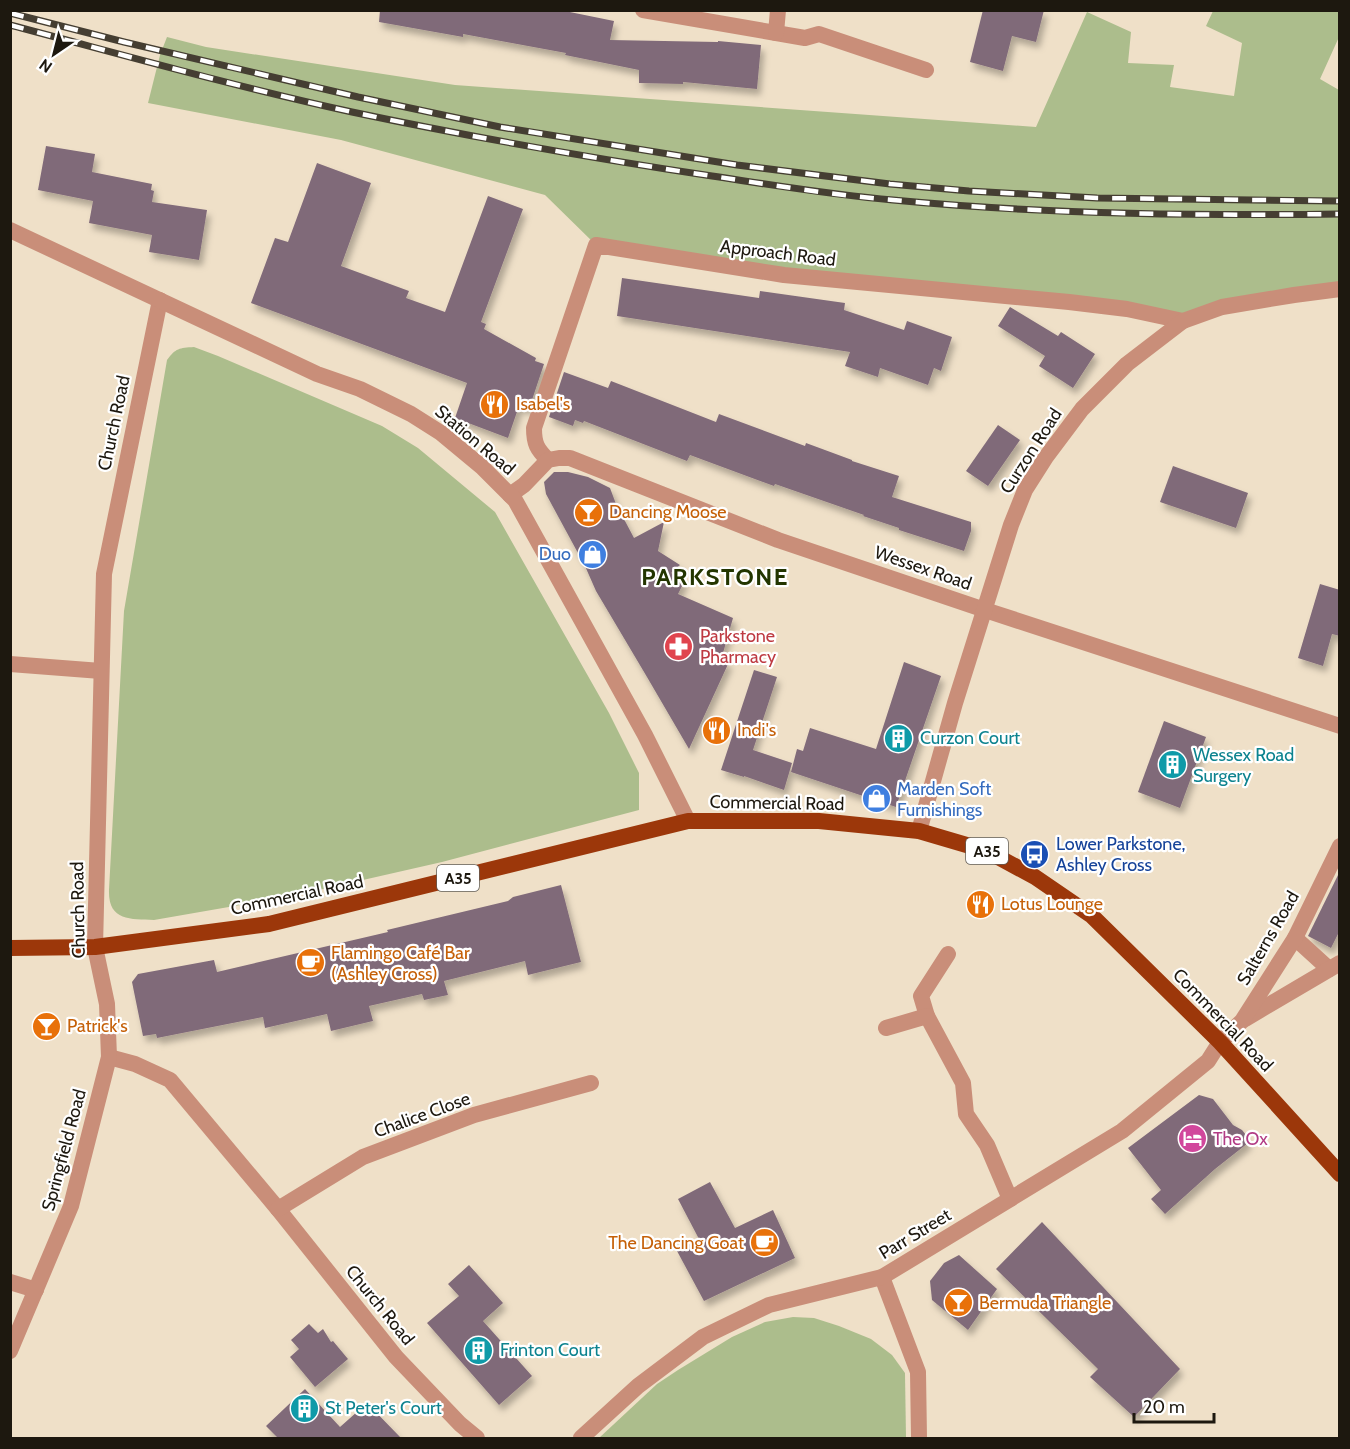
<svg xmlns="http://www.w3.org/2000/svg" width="1350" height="1449" viewBox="0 0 1350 1449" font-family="Cabin,sans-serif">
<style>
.green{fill:#acbd8c}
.building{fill:#806a79;filter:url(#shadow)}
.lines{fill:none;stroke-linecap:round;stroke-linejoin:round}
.minor{stroke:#c98e79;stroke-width:16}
.tertiary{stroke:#c98e79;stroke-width:16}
.trunk{stroke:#9c370a;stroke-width:16}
.rail-casing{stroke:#453e32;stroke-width:7}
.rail{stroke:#fff;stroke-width:4.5;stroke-dasharray:14;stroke-linecap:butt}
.labels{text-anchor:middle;stroke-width:4.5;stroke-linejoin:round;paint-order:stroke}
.shield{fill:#fff;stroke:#615d57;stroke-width:1.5}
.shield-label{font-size:16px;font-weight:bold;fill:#1d180f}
.street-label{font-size:18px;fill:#1d180f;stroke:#fff}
.food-label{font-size:18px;fill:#c56008;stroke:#fff;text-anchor:start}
.shop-label{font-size:18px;fill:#366cbe;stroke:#fff;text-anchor:end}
.health-label{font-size:18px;fill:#be3a42;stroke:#fff;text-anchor:start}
.culture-label{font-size:18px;fill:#0d838f;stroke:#fff;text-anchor:start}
.transit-label{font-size:18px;fill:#164399;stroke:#fff;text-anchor:start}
.hotel-label{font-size:18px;fill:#b23c85;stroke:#fff;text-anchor:start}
.district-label{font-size:24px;font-weight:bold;letter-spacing:1.5px;fill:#233500;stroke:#fff}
</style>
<defs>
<filter id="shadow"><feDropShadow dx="3.5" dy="6" stdDeviation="3" flood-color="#0004"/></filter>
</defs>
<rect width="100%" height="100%" fill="#efe0c8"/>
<!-- green -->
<g class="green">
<polygon points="1213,11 1339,11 1339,37 1320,79 1339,90 1339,289 1183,321 596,245 545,195 341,140 148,103 160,55 167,37 206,47 455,85 1036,127 1087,12 1131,32 1128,63 1174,65 1170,87 1234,96 1242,43 1206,26"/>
<path d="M 194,347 L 218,356 L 382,426 L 418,448 L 495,512 L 609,713 L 639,773 L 639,810 L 442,862 L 297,895 L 154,920 C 130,919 108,921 109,890 L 124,611 L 167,360 C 176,348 179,348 194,347 Z"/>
<polygon points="793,1317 814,1318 839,1326 871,1339 892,1355 905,1373 906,1438 599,1438 657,1384 678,1370 732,1337 765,1322"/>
</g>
<!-- building -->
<g class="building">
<polygon points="380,10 560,10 614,21 610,40 718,42 718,41 761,45 757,89 683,82 683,84 639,83 639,70 565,55 566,53 463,34 463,37 379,22"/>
<polygon points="983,10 1044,10 1036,42 1012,36 1003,71 970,62"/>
<polygon points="46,146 95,154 92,172 152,184 151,190 154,191 152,202 207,210 199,260 149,252 152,235 89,223 93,201 38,190"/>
<polygon points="317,163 371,183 341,266 409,291 406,298 445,312 488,196 523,209 481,322 486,324 484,329 536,358 535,361 544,364 529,409 519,406 508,438 455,418 467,383 251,303 275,238 288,242"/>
<polygon points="622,278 759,298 760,291 845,303 844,310 904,330 907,321 952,337 941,371 934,368 928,385 880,368 878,377 845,366 850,352 617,316"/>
<polygon points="1010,307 1058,336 1061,332 1095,354 1073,388 1039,366 1045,356 998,326"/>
<polygon points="564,372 608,388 611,381 716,422 719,414 805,446 806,443 852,460 852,461 899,476 892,497 971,522 971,531 964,551 899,530 899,528 863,516 864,515 775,484 774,486 690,455 687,461 584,421 583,423 575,420 573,426 549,417"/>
<polygon points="998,425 1020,440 988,486 966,471"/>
<polygon points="1173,466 1248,493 1236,528 1160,502"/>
<polygon points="554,472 568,472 588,477 610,488 616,504 634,538 664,522 658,551 680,565 671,573 685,580 678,594 733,618 721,660 729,662 689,749 647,677 596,591 585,566 546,494 544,482"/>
<polygon points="1320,584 1340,590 1340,636 1332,634 1323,666 1298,658"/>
<polygon points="904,662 941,676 896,807 791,772 797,749 803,751 810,728 876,749"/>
<polygon points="754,670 777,677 753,750 792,763 784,790 744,776 744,777 721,770"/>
<polygon points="1164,721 1206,737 1180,808 1138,792"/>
<polygon points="1340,871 1340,930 1331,948 1308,936"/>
<polygon points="561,885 581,962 528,975 525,961 444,981 448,995 424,1000 422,994 369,1006 373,1021 331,1031 327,1014 265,1028 263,1017 157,1038 156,1034 143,1036 132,982 138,974 214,960 217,972 388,932 387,930 508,901 513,897"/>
<polygon points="1199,1095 1213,1099 1233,1125 1242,1130 1246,1135 1248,1143 1215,1169 1165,1214 1151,1199 1161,1190 1128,1148"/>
<polygon points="710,1182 735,1228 773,1210 795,1258 704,1301 677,1251 699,1239 678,1199"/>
<polygon points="1042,1222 1180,1369 1134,1417 1090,1377 1098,1369 996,1269"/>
<polygon points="959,1255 997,1289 968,1330 932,1300 930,1281 944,1263"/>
<polygon points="469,1265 503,1303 483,1321 532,1376 499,1405 427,1323 459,1296 448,1284"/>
<polygon points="309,1324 318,1333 323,1329 331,1342 333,1341 348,1359 315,1387 290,1357 299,1349 291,1340"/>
<polygon points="305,1389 340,1427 367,1403 401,1438 278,1438 266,1426"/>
</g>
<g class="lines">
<!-- minor -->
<g class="minor">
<polyline points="643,10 805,38 819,34 926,70"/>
<polyline points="776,33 778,10"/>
<path d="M 548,460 C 537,449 534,444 534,428 L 596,245 L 784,275 L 1069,302 L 1127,309 L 1183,321"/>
<polyline points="510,495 524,485 548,460 559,458 570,458 778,540 985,610 1340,726"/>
<polyline points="10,664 101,671"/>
<polyline points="919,831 955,703 1011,525 1025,490 1046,457 1082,409 1127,364 1183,321 1222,307 1294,295 1340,289"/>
<polyline points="1295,938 1329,969"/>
<polyline points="95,947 104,574 160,300"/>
<polyline points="927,1016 921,996 948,954"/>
<polyline points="1245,1019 1340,963"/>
<polyline points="886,1028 927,1016 963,1083 966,1114 987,1145 1010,1199"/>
<polyline points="109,1057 135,1064 170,1080 278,1209 396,1357 460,1424 477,1438"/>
<polyline points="278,1209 363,1157 474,1115 591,1083"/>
<polyline points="882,1277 918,1372 919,1438"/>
<polyline points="10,1282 36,1290"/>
<polyline points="581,1438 638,1386 703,1337 769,1305 882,1277 1122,1131 1208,1061 1220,1042 1242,1021 1295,938 1340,846"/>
</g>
<!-- tertiary -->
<g class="tertiary">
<polyline points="10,230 317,374 360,389 411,414 441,433 482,467 515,500 645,735 688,821"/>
<polyline points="10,1351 71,1206 109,1057 107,1004 95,947"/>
</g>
<!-- trunk -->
<polyline class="trunk" points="10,948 95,947 269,924 688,821 819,821 919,831 987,851 1035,877 1092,916 1220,1042 1340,1174"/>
<defs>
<g id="rail">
<polyline points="10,13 124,42 358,97 500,127 737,165 890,184 969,191 1097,198 1340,201"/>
<path d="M 10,25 C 124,55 237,87 352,112 C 471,137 591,158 712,176 C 772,185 832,195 893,200 C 1041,214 1191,216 1340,214"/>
</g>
</defs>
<!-- rail casing -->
<use href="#rail" class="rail-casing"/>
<!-- rail -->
<use href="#rail" class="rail"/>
</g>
<!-- icons -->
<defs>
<symbol id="restaurant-disc" viewBox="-11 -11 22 22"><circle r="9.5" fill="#e8710a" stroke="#fff"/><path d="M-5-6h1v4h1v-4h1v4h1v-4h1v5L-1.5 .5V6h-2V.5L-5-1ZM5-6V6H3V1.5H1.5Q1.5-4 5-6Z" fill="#fff"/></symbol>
<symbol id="bar-disc" viewBox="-11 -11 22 22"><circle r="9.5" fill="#e8710a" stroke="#fff"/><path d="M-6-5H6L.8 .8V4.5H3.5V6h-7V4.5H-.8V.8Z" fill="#fff"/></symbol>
<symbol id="shop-disc" viewBox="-11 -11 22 22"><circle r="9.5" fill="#3f7fe0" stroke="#fff"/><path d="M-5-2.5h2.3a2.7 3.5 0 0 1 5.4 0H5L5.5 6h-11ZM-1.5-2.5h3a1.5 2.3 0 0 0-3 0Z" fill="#fff"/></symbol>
<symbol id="pharmacy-disc" viewBox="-11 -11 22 22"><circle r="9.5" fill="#e0444e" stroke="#fff"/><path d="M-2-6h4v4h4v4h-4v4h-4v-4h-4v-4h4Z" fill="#fff"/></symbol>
<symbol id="building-disc" viewBox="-11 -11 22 22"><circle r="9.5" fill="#0f9aa8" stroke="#fff"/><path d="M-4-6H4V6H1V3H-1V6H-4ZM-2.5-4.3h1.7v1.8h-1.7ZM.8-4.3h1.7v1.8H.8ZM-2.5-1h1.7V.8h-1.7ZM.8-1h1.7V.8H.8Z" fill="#fff"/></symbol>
<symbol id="bus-disc" viewBox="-11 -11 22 22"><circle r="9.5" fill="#1a4fb4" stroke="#fff"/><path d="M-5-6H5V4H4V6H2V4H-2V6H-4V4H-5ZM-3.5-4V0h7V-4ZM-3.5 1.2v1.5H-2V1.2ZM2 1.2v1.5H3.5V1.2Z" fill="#fff"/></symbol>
<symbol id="cafe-disc" viewBox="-11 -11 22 22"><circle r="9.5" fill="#e8710a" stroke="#fff"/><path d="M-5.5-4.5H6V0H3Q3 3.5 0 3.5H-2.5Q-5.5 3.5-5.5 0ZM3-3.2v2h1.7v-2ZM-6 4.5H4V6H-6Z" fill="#fff"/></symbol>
<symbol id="hotel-disc" viewBox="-11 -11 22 22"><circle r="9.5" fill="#d1479c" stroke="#fff"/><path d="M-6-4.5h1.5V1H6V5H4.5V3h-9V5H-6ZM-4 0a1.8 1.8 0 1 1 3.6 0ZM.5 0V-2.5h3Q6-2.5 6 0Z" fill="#fff"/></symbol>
</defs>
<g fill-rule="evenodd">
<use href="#restaurant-disc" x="478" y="388" width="33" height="33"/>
<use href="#bar-disc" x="572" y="496" width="33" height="33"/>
<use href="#shop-disc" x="576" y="538" width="33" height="33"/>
<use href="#pharmacy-disc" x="662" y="630" width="33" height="33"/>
<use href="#restaurant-disc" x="700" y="714" width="33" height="33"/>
<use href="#building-disc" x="882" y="722" width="33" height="33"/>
<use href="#building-disc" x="1156" y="748" width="33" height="33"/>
<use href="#shop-disc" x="860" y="782" width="33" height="33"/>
<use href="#bus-disc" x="1018" y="838" width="33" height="33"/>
<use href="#restaurant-disc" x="964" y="888" width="33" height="33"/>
<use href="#cafe-disc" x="294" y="946" width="33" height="33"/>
<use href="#bar-disc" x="30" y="1010" width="33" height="33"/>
<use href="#hotel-disc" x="1176" y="1122" width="33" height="33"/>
<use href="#cafe-disc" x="748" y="1226" width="33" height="33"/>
<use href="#bar-disc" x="942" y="1286" width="33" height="33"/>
<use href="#building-disc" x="462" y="1334" width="33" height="33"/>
<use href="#building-disc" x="288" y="1392" width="33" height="33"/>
</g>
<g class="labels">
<!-- shield labels -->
<g class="shield">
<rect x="966" y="838" width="42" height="26" rx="4.5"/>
<rect x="437" y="865" width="42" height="26" rx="4.5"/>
</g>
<g class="shield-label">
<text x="987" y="857">A35</text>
<text x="458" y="884">A35</text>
</g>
<!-- street labels -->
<g class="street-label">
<text transform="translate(778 253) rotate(7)" y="6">Approach Road</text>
<text transform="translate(114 423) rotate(-78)" y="6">Church Road</text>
<text transform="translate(475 440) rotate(40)" y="6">Station Road</text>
<text transform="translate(1031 451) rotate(-57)" y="6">Curzon Road</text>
<text transform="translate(923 568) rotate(19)" y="6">Wessex Road</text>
<text transform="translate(777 803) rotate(1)" y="6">Commercial Road</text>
<text transform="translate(297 895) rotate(-12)" y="6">Commercial Road</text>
<text transform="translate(78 910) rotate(-91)" y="6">Church Road</text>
<text transform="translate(1268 938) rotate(-60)" y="6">Salterns Road</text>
<text transform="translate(1223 1020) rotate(46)" y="6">Commercial Road</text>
<text transform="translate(422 1115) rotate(-20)" y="6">Chalice Close</text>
<text transform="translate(64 1150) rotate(-75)" y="6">Springfield Road</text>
<text transform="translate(915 1234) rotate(-31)" y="6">Parr Street</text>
<text transform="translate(380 1305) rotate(51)" y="6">Church Road</text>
</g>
<!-- food labels -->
<g class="food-label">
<text x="516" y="410">Isabel's</text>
<text x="609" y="518">Dancing Moose</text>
<text x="737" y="736">Indi's</text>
<text x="1001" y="910">Lotus Lounge</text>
<text x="331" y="959">Flamingo Café Bar<tspan x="331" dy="21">(Ashley Cross)</tspan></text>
<text x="67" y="1032">Patrick's</text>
<text x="744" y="1249" text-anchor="end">The Dancing Goat</text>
<text x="979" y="1309">Bermuda Triangle</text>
</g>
<!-- shop labels -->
<g class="shop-label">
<text x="571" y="560">Duo</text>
<text x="897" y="795" text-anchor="start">Marden Soft<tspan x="897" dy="21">Furnishings</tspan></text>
</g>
<!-- health labels -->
<g class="health-label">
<text x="700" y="642">Parkstone<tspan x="700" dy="21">Pharmacy</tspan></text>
</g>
<!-- culture labels -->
<g class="culture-label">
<text x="920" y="744">Curzon Court</text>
<text x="1193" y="761">Wessex Road<tspan x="1193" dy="21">Surgery</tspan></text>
<text x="500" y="1356">Frinton Court</text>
<text x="325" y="1414">St Peter's Court</text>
</g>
<!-- transit labels -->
<g class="transit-label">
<text x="1056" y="850">Lower Parkstone,<tspan x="1056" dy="21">Ashley Cross</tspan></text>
</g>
<!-- hotel labels -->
<g class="hotel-label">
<text x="1213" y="1145">The Ox</text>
</g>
<!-- district labels -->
<g class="district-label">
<text x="715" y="585">PARKSTONE</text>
</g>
</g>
<!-- border -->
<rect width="1350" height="1449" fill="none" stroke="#1d180f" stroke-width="24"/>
<!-- north arrow -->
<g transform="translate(54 54) rotate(215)" stroke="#ffffff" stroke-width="4.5" paint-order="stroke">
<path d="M0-4.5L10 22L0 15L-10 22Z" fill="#1d180f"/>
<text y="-9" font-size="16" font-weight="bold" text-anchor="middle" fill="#1d180f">N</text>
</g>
<!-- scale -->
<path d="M1134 1413v9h80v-9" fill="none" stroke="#1d180f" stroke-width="3"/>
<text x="1143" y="1413" font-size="18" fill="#1d180f" stroke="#ffffff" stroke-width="4.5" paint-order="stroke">20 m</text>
</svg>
